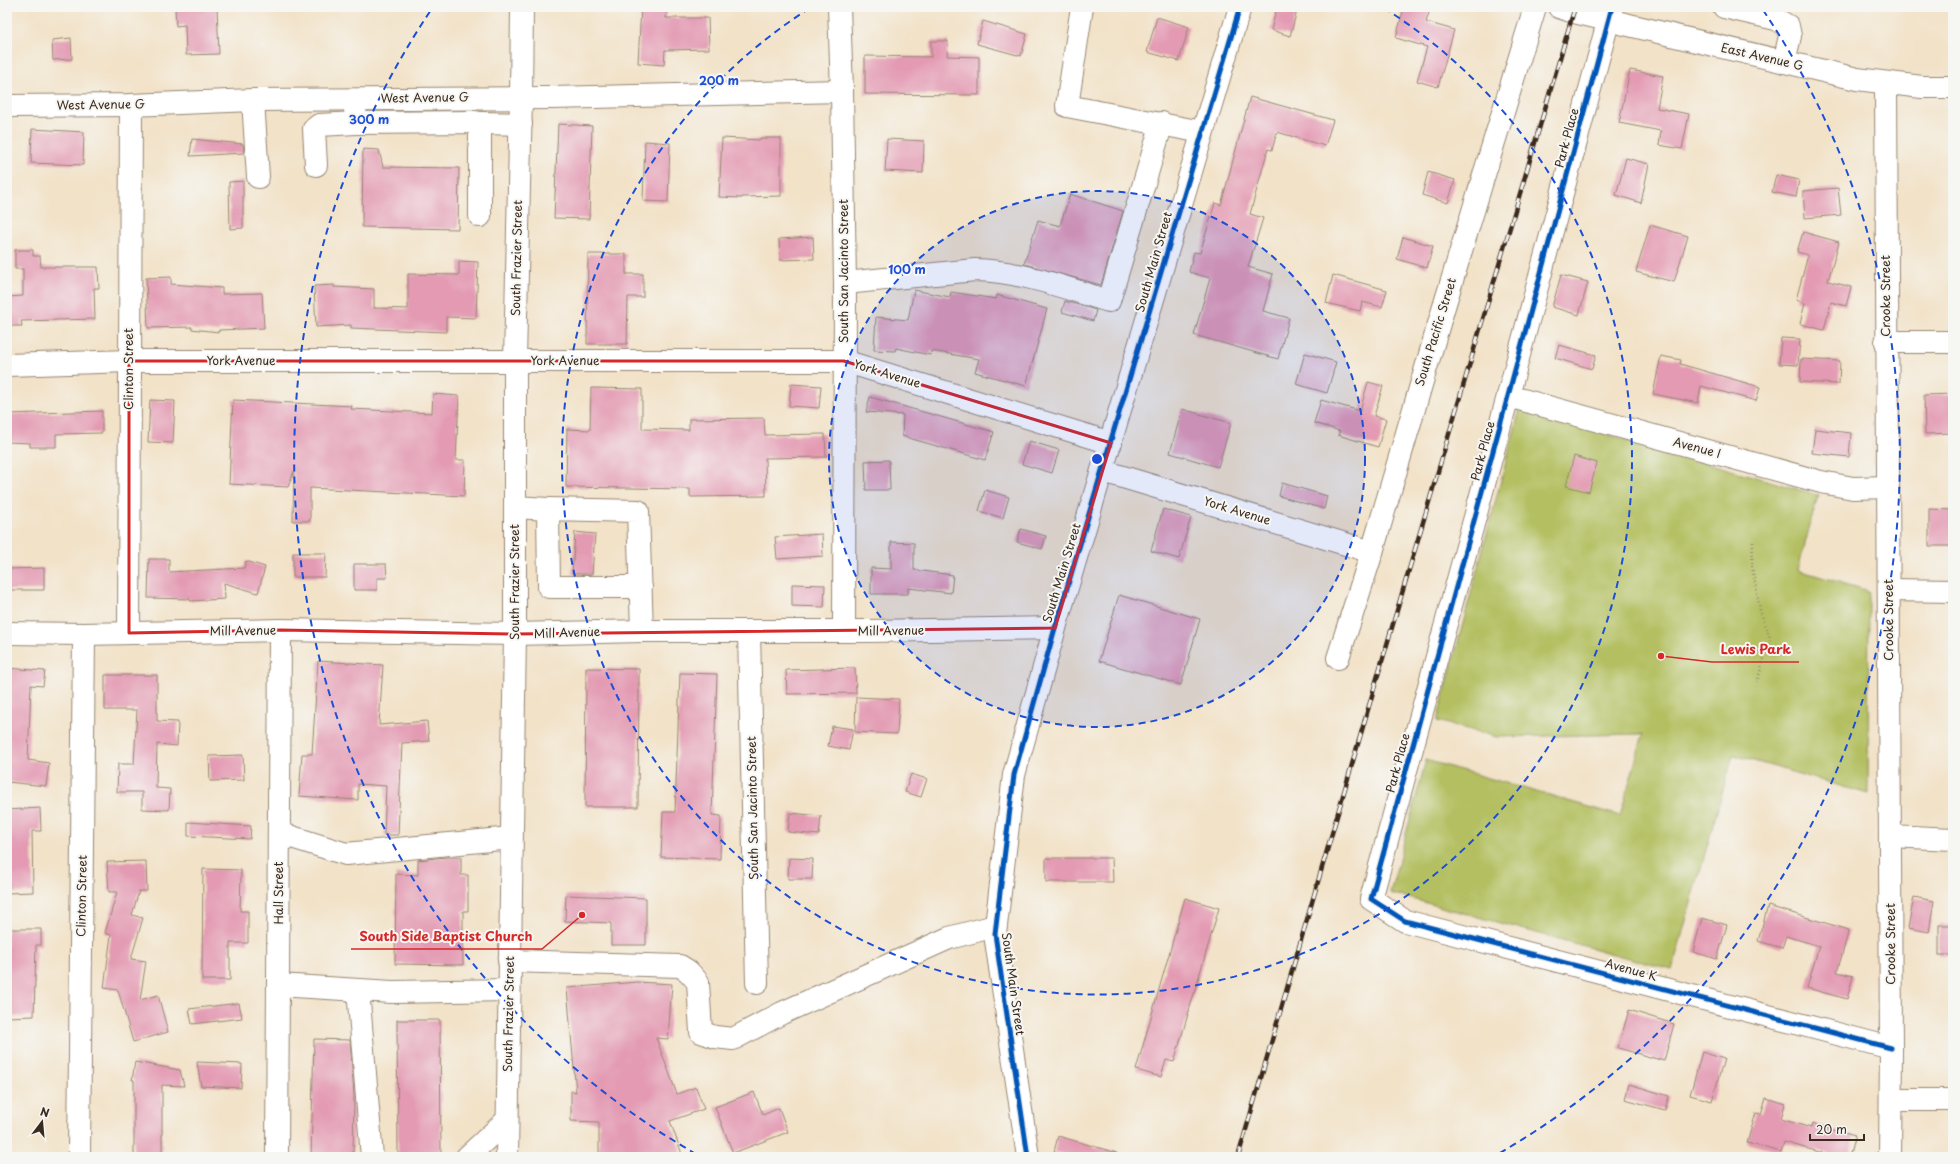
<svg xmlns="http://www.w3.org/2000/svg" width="1960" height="1164" viewBox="0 0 1960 1164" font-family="'Playpen Sans',sans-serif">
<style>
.green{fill:#b3bf60;stroke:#77743f}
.building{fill:#e39ab2}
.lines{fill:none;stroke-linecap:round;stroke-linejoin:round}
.minor-casing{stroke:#968673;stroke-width:24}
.major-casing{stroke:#968673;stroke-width:24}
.path{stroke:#968673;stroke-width:2.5;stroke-dasharray:1 3;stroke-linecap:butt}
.minor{stroke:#fff;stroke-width:22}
.major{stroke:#fff;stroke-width:22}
.rail-casing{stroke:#3b2a1e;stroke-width:4.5}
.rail{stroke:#f6f6f2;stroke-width:3;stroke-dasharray:9;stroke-linecap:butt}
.cycleway-casing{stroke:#f6f6f2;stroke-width:8}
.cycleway{stroke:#0057b8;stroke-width:5}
.marked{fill:none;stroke:#d62828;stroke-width:3;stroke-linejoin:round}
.ring{fill:none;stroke:#1d4ed8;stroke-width:2;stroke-dasharray:7 5}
.labels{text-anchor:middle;stroke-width:4;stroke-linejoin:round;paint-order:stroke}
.street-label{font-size:12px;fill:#3b2a1e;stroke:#f6f6f2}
.centre{fill:#1d4ed8;stroke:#f6f6f2;stroke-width:2}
.ring-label{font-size:12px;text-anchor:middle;font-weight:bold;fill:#1d4ed8;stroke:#f6f6f2;stroke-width:4;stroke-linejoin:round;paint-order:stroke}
.leader{fill:none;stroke:#d62828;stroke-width:1.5}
.callout-dot{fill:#d62828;stroke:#f6f6f2;stroke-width:1.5}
.callout-label{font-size:13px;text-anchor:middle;font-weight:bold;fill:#d62828;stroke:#f6f6f2;stroke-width:4;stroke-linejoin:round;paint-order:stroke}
</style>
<rect width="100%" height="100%" fill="#f6f6f2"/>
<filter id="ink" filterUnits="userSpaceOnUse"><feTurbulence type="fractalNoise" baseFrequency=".025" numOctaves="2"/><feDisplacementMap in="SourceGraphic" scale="8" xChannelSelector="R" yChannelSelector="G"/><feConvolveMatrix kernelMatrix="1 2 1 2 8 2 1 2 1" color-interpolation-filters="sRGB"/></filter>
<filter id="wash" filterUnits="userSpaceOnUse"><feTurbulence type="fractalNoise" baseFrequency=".012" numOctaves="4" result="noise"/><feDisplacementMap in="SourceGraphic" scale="16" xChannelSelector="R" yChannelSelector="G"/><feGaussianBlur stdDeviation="0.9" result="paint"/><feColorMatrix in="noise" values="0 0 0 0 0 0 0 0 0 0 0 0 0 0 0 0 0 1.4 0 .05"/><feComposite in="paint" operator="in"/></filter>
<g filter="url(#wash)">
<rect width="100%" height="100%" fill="#f2e2c8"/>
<!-- green -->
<polygon class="green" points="1520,409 1818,495 1798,570 1869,591 1868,794 1733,755 1672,970 1390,893 1426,760 1620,816 1643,734 1497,737 1437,721"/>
<g id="blocks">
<!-- building -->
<g class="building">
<polygon points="175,7 217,7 219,54 186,55 185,25 176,26"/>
<polygon points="641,7 667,7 666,18 708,18 709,49 665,50 664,65 638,63"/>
<polygon points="1277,7 1298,7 1290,36 1271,30"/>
<polygon points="1404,7 1431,7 1426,22 1454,30 1438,87 1417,81 1427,47 1396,38"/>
<polygon points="1157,17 1189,27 1179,61 1147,52"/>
<polygon points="983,21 1027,34 1021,56 977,44"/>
<polygon points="71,38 72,59 53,60 52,40"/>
<polygon points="931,41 948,41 947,56 979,57 979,95 865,94 865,56 931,57"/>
<polygon points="1630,70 1663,76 1657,108 1689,114 1682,149 1659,145 1661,131 1619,123"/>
<polygon points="1250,97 1333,120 1325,146 1277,132 1272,150 1268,149 1250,214 1263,218 1248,267 1273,274 1263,311 1289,318 1278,359 1194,335 1210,278 1189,272 1194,252 1200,253 1215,203 1221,205"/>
<polygon points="558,124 592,126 589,219 554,218"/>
<polygon points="32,129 84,132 83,165 31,163"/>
<polygon points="722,138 760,140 760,138 781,138 781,196 742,197 742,198 719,197"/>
<polygon points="192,139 243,144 244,153 190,156"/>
<polygon points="887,139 924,141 923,173 885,171"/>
<polygon points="645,141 670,143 668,202 643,201"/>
<polygon points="363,149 379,150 383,167 459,168 458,229 362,227"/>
<polygon points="1626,158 1649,164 1641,203 1616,195"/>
<polygon points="1428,172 1455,180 1448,203 1422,195"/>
<polygon points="1776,175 1799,180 1796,197 1772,192"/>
<polygon points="243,181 243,228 230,229 229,182"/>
<polygon points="1838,188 1841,215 1805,218 1803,191"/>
<polygon points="1070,194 1123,211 1101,285 1024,264 1038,220 1060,226"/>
<polygon points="1650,225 1688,236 1674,282 1636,272"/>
<polygon points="1803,232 1839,242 1828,281 1851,287 1846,306 1831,302 1824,330 1800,324 1805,303 1796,300 1808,255 1797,252"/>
<polygon points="813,237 814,259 780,260 779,239"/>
<polygon points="1403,237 1433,246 1427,268 1397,259"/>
<polygon points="15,250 33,250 33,256 40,256 41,267 98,267 99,288 94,288 95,319 21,321 22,326 7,326 7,297 23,296 23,269 15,269"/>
<polygon points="588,254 626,254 626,274 643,274 643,297 628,297 627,344 587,344"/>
<polygon points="459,261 478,262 476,318 446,317 446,332 351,328 351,325 316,327 314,286 334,285 334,287 374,289 374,308 408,309 408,274 459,275"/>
<polygon points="1333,275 1387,290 1382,307 1362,302 1360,311 1326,303"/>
<polygon points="1561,275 1588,282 1579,315 1552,307"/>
<polygon points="171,277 171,284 222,288 222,294 262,293 264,328 219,330 219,332 191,329 192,327 148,328 146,278"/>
<polygon points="914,290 950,297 951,292 996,299 997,295 1047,309 1026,386 975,372 979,359 931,351 930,355 896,348 895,351 874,350 876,317 908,320"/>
<polygon points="1065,301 1096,310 1093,321 1062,312"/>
<polygon points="1781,338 1800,339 1798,365 1779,364"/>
<polygon points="1559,345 1596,355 1592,369 1555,358"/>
<polygon points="1305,353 1336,362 1327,393 1296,384"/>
<polygon points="1661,356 1681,360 1680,364 1760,387 1756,401 1701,386 1698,403 1653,394"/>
<polygon points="1801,359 1840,361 1839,384 1800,382"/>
<polygon points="1368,382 1383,386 1374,416 1386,419 1378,447 1338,435 1340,431 1314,423 1321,400 1360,411"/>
<polygon points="791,384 821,386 819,408 789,406"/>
<polygon points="591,388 642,389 642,429 689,430 689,419 764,418 765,435 825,434 826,457 765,458 766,496 690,497 690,489 566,487 567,429 590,430"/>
<polygon points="433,394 459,396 456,460 465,460 464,496 310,488 310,521 293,521 294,471 288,487 229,484 233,400 352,406 351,409 432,413"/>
<polygon points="1953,394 1953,433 1925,434 1924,395"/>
<polygon points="870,397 994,432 985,460 902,436 903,415 866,412"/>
<polygon points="150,400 175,401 173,443 148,442"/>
<polygon points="1182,409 1231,423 1218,467 1170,453"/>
<polygon points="102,411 102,433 56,434 56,447 30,447 30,443 7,442 7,414"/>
<polygon points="1815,429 1851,433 1849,457 1812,453"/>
<polygon points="1029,441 1059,450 1052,473 1022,464"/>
<polygon points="1574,456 1597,463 1589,492 1566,486"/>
<polygon points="889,460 890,490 866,490 865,461"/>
<polygon points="1282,483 1327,496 1324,509 1279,496"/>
<polygon points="985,490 1009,497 1003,518 979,511"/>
<polygon points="1163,509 1191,517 1179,559 1151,551"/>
<polygon points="1929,509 1953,510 1953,546 1929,546"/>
<polygon points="1021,529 1046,536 1042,549 1017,542"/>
<polygon points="575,532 595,534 592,574 572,574"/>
<polygon points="822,534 823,556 777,559 775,537"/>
<polygon points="891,542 914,543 914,570 953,575 951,593 908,588 908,594 871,594 871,568 891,569"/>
<polygon points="293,553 326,553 325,577 293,577"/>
<polygon points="149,559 169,559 169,572 244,568 246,561 265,567 258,593 224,583 225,599 190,601 190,599 148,598"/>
<polygon points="354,564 386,564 387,578 377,578 377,590 354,590"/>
<polygon points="44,568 44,590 7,590 7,569"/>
<polygon points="792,584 825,585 824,607 792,606"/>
<polygon points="1119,595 1200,619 1181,685 1099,661"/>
<polygon points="318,661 383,665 379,725 427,721 429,741 402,743 398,835 384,835 386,786 358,784 358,800 299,796 302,754 312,754"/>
<polygon points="7,668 45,671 43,686 31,685 28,760 49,763 46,786 7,782"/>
<polygon points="586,668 639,669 638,807 585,807"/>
<polygon points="855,668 856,693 787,694 786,670"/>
<polygon points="680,673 717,674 712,815 721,816 720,859 661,857 663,812 675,812"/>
<polygon points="105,675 157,675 157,721 178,722 177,746 157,744 156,788 170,789 169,810 142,809 142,792 117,792 118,764 134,764 137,710 105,710"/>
<polygon points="856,697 899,699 897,734 855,732"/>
<polygon points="832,726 853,729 849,750 828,746"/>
<polygon points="243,755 244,780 210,781 209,756"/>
<polygon points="911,774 927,779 921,797 905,792"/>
<polygon points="40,808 41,831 32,831 33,892 7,893 7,810"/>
<polygon points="790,813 821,816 819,835 788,832"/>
<polygon points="188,822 251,826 250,839 188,836"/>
<polygon points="446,857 461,857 461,875 468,875 468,911 463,911 463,965 395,964 396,874 418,875 418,860"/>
<polygon points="789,858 813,859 812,879 788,879"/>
<polygon points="1046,858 1112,858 1113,882 1046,882"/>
<polygon points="146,861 147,891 139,891 132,915 143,918 131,959 146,961 140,1000 158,995 168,1032 133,1042 118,990 104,988 111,935 105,933 117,892 109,892 107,862"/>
<polygon points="203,869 241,870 240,911 248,911 248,943 230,943 230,980 202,980"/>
<polygon points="566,895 646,898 646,945 611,945 611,923 565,921"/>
<polygon points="1914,897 1934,901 1929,932 1908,928"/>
<polygon points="1185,898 1219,908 1174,1062 1166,1060 1161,1077 1136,1070"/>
<polygon points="1768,906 1849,930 1837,972 1853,976 1847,999 1807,988 1819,946 1786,936 1782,948 1758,941"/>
<polygon points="1702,918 1727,925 1717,959 1693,952"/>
<rect x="1939" y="925" width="14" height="30"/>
<polygon points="7,929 41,929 41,945 36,945 34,1016 7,1017"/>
<polygon points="637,982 672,984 668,1039 656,1038 677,1094 696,1087 704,1109 670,1121 683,1157 599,1157 599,1122 571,1121 571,1091 576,1092 567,988"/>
<polygon points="239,1003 242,1018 192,1024 189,1009"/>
<polygon points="1629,1010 1674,1024 1664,1061 1618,1048"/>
<polygon points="397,1020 440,1020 441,1157 398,1157"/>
<polygon points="314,1039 350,1040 354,1096 353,1157 311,1157"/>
<polygon points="1702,1052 1724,1059 1712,1101 1690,1095"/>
<polygon points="135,1062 180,1070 184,1086 162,1085 162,1157 134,1157 134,1080 132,1080"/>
<polygon points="197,1062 242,1064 241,1088 201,1086"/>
<polygon points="1629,1084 1669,1096 1665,1110 1625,1099"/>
<polygon points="754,1092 763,1115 779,1108 788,1132 733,1153 715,1107"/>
<polygon points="1766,1098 1785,1104 1781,1119 1811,1128 1812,1124 1855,1136 1849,1157 1837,1157 1784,1142 1781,1152 1747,1143 1756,1113 1761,1114"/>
<polygon points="1058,1136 1117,1153 1117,1157 1065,1157 1066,1155 1054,1152"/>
</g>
</g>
</g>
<g filter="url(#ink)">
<use href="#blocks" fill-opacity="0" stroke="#968673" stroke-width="1"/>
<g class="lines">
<defs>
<g id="minor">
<polyline points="839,7 842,91 845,283 844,631"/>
<polyline points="1082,7 1067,106 1202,132"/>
<polyline points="1559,7 1574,12 1857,79 1922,87 1953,87"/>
<polyline points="1612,7 1508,396 1371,899 1405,921 1891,1048"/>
<polyline points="1724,7 1776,19 1788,26 1790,36 1784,62"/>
<polyline points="1886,83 1891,1048 1890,1157"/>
<polyline points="253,100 258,177"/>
<polyline points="7,106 131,105 253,100 552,98 842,91"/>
<polyline points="356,123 475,122 480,123 480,216"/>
<polyline points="480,123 521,124"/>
<polyline points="316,165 314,129 319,125 356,123 355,108"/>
<path d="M 845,283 L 975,270 C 1021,271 1065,288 1109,301 L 1162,123"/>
<polyline points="1886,342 1953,342"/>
<polyline points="7,365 129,361 844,361 1111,443"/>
<polyline points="1508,396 1821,482 1853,488 1887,487"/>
<polyline points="1103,471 1372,552"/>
<polyline points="515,507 548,509"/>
<polyline points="641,587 549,587 548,509 638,511 642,631"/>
<polyline points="1889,590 1953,591"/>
<polyline points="749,632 757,983"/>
<polyline points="7,633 84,634 280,630 515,634 642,631 868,631 1055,628"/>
<polyline points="129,633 131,105"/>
<polyline points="1338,658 1372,552 1443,310 1535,7"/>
<polyline points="279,833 346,854 511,838"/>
<polyline points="1890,836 1953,839"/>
<polyline points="509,961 680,966 688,971 698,982 701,1032 715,1037 733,1039 782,1013 949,938 995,926"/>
<polyline points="278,985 392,992 509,990"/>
<polyline points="358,990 372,1157"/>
<polyline points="1891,1100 1953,1100"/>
<polyline points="79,1157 84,634"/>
<polyline points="277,1157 280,630"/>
<polyline points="467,1157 507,1120"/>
<polyline points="1028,1157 995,934 1014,775 1055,628 1240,7"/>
</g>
<polyline id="major" points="507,1157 515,634 515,361 521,98 522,7"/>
</defs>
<!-- minor casing -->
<use href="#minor" class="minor-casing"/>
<!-- major casing -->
<use href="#major" class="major-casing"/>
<!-- path -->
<polyline class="path" points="1753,542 1752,567 1760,610 1770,638 1757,682"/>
<!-- minor -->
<use href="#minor" class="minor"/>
<!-- major -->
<use href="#major" class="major"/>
<defs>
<polyline id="rail" points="1238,1157 1380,668 1575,7"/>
</defs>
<!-- rail casing -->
<use href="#rail" class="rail-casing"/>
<!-- rail -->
<use href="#rail" class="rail"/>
<defs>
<g id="cycleway">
<polyline points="1612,7 1508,396 1371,899 1405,921 1891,1048"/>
<polyline points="1028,1157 995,934 1014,775 1055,628 1240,7"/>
</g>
</defs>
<!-- cycleway casing -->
<use href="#cycleway" class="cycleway-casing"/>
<!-- cycleway -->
<use href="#cycleway" class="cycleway"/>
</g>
</g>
<!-- marked area -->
<path class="marked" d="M 129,361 L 844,361 L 1111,443 L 1055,628 L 515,634 L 280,630 L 129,633 Z"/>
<!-- distance rings -->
<circle cx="1097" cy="459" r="268" fill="#1d4ed8" fill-opacity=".12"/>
<g class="ring">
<circle cx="1097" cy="459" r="268"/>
<path d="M1384 8A535 535 0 1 1 810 8"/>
<path d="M696 1154A803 803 0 0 1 431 10M1763 10A803 803 0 0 1 1498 1154"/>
</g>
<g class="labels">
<!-- street labels -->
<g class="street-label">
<text transform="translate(1762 57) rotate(13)" y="4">East Avenue G</text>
<text transform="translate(425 98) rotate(-1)" y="4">West Avenue G</text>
<text transform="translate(101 105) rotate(-1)" y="4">West Avenue G</text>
<text transform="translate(1567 138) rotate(-75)" y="4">Park Place</text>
<text transform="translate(517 258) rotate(-89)" y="4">South Frazier Street</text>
<text transform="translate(1154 262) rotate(-74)" y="4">South Main Street</text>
<text transform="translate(844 271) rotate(-90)" y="4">South San Jacinto Street</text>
<text transform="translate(1886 296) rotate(-90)" y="4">Crooke Street</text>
<text transform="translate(1436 332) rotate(-73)" y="4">South Pacific Street</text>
<text x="241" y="365">York Avenue</text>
<text x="565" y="365">York Avenue</text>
<text transform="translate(129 369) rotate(-90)" y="4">Clinton Street</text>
<text transform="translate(887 374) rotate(17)" y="4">York Avenue</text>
<text transform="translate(1697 448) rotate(15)" y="4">Avenue I</text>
<text transform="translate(1483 451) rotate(-75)" y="4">Park Place</text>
<text transform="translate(1237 511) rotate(17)" y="4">York Avenue</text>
<text transform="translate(1062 573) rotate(-73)" y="4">South Main Street</text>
<text transform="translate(515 582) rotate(-90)" y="4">South Frazier Street</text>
<text transform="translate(1889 620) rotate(-90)" y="4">Crooke Street</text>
<text transform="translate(243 631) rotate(-1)" y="4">Mill Avenue</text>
<text transform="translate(891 631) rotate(-1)" y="4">Mill Avenue</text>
<text transform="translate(567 633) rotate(-2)" y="4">Mill Avenue</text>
<text transform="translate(1398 763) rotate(-75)" y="4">Park Place</text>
<text transform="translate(753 808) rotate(-91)" y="4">South San Jacinto Street</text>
<text transform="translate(279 893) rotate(-90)" y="4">Hall Street</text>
<text transform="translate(82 896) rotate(-89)" y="4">Clinton Street</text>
<text transform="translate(1891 944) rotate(-90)" y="4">Crooke Street</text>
<text transform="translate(1631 970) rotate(15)" y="4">Avenue K</text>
<text transform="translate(1013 984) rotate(82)" y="4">South Main Street</text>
<text transform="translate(509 1014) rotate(-89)" y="4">South Frazier Street</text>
</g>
</g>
<circle cx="1097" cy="459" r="6" class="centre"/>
<g class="ring-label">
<text x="719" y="85">200 m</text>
<text x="369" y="124">300 m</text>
<text x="907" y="274">100 m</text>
</g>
<!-- callouts -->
<path class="leader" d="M1661 656L1712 662H1799M582 915L542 949H351"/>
<g class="callout-dot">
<circle cx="1661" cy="656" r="4"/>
<circle cx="582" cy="915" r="4"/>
</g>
<g class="callout-label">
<text x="1756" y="654">Lewis Park</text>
<text x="446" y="941">South Side Baptist Church</text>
</g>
<!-- margin -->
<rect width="1960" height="1164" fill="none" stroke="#f6f6f2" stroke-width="24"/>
<!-- north arrow -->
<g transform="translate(42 1122) rotate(16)" stroke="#f6f6f2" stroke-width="3" paint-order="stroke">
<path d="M0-3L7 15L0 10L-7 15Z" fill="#3b2a1e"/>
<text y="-6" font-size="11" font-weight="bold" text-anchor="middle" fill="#3b2a1e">N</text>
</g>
<!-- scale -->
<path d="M1810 1134v6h54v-6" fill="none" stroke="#3b2a1e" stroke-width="2"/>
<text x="1816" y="1134" font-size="12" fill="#3b2a1e" stroke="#f6f6f2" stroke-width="3" paint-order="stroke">20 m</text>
</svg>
